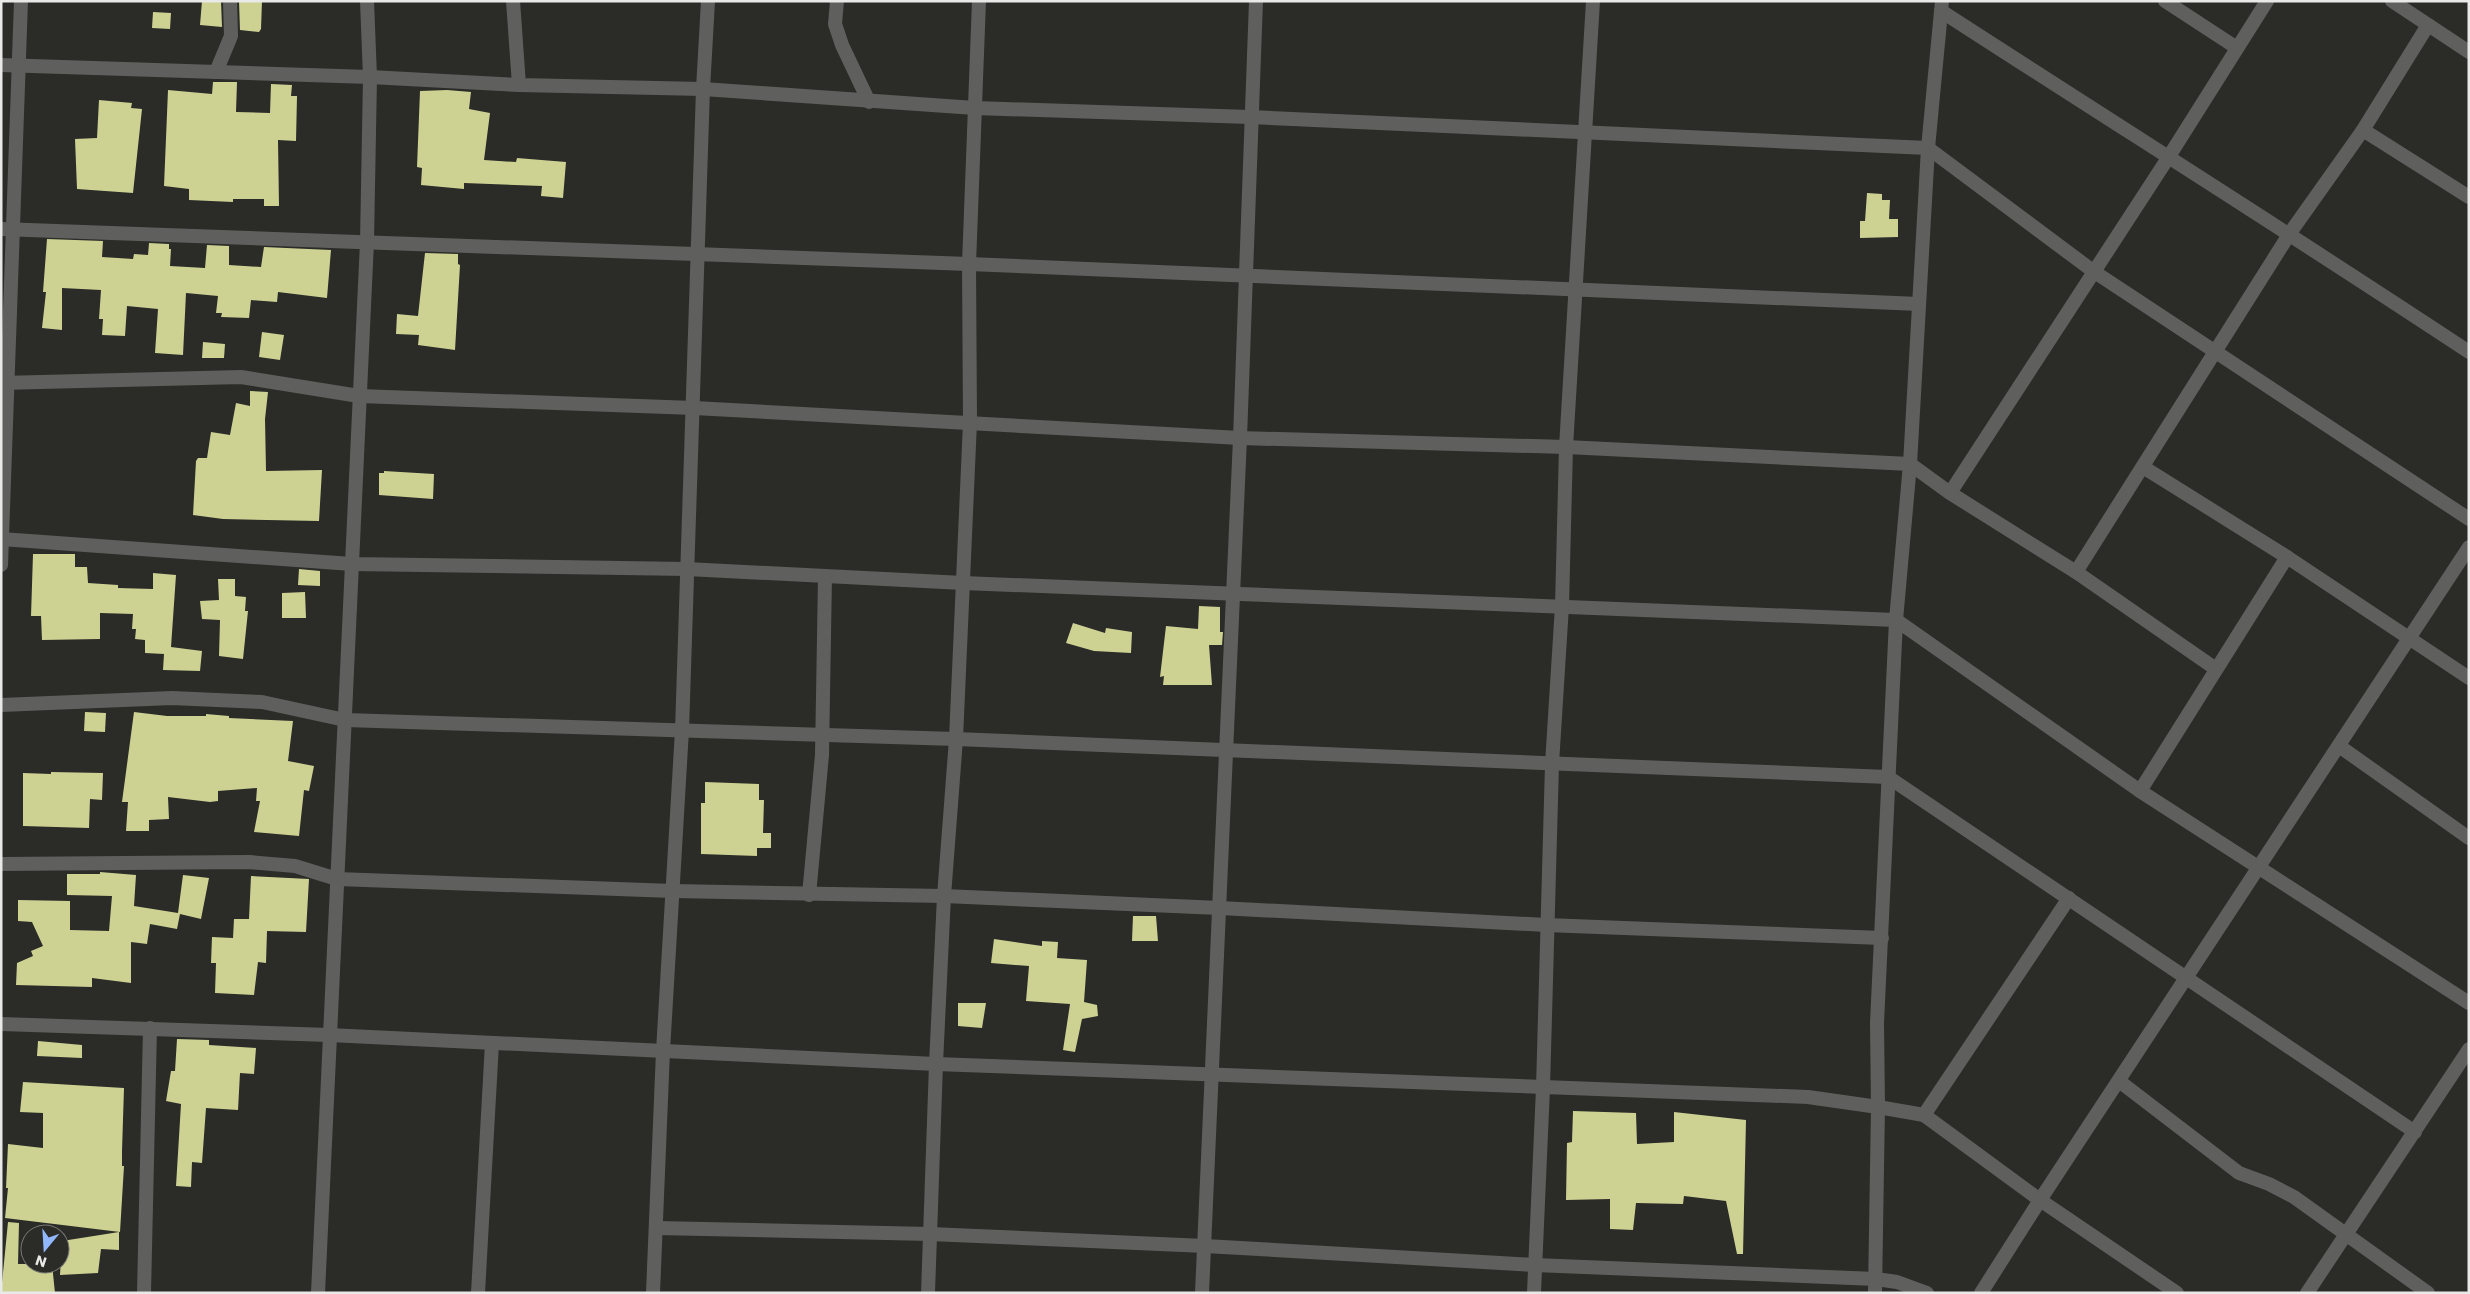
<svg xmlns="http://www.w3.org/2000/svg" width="2470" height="1294" viewBox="0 0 2470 1294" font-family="Poppins,sans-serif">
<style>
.building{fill:#cdd293}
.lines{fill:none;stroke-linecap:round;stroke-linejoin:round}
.minor{stroke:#5f5f5e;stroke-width:14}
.tertiary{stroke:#5f5f5e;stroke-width:14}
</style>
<rect width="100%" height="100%" fill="#2b2b28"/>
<!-- building -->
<g class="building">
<polygon points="202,1 221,1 222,27 200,25"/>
<polygon points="239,1 262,1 261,29 259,32 240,30"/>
<polygon points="153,12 171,13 170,29 152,28"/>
<polygon points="213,82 237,82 236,112 270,113 271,84 292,85 291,96 297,96 296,141 278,140 279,206 264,206 264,199 233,199 233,202 189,200 189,189 164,186 168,90 212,94"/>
<polygon points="447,90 471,92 469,109 490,113 484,160 516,162 517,158 566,162 563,198 541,196 542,186 464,183 464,189 421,185 422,168 417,167 420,91"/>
<polygon points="99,100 132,103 131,108 142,109 133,193 77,189 75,139 97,138"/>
<polygon points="1867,193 1882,194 1882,200 1890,200 1889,219 1898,219 1898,237 1860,238 1860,221 1865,221"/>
<polygon points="47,239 103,241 102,257 133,259 134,254 148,255 149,243 169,244 169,249 171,249 170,266 205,268 207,245 229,246 229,265 261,267 264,247 331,250 327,298 278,292 277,302 251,300 249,318 221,317 222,313 216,313 218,296 186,293 183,355 155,353 158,309 127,306 125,336 102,335 103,319 99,319 101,290 62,288 62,330 42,328 46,292 43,292"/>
<polygon points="425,253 458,254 458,264 460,265 455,350 418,345 419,335 396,334 397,314 418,316"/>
<polygon points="262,332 284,335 280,360 259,357"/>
<polygon points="203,342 225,344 224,358 202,358"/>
<polygon points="250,391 268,392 265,419 266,471 322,470 319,521 223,519 193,515 196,461 198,458 207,458 211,432 230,435 236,403 250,406"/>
<polygon points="384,471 434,474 433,499 379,495 379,473 384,473"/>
<polygon points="33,554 75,554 75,567 87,567 88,583 118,585 118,588 153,589 153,573 176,575 171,647 202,651 200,671 163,670 164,654 145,653 145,640 135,639 136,629 132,629 133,614 100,613 100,639 42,640 41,616 31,616"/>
<polygon points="299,569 320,571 320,586 298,585"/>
<polygon points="218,579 235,579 235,596 246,597 245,611 248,611 243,659 219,656 220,620 202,619 200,601 219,600"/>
<polygon points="305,592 306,618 282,618 282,593"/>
<polygon points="1199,606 1220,607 1220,632 1223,632 1222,645 1209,645 1212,685 1163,685 1164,676 1160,677 1166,626 1198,629"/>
<polygon points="1073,623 1105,633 1106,628 1132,632 1131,653 1094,651 1066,643"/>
<polygon points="85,712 106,713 105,732 84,731"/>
<polygon points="134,712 167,716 206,716 206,714 229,716 229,718 293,721 288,761 314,766 309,791 304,790 299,836 254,832 260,801 256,801 257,788 218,791 218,801 210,802 168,797 169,819 149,820 149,831 126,831 128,802 122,802"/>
<polygon points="51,772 103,773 102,800 90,799 89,828 23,826 23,773 51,774"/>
<polygon points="705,782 759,784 759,800 764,800 763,833 771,833 771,848 757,848 757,856 701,854 701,803 705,803"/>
<polygon points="100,872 136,875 134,906 178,913 183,875 209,878 201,919 180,914 177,929 150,924 147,944 131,942 131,983 92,978 92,987 16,985 17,963 33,956 31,951 43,946 32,922 18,921 18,900 70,901 70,930 109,931 112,896 67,895 67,874 100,874"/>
<polygon points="251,876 309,879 306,932 267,931 266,963 258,962 254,995 215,993 216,963 211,963 212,937 233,938 234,919 249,919"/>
<polygon points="1133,916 1156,916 1158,941 1132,941"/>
<polygon points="994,939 1042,946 1042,941 1058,942 1057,958 1087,960 1084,1002 1097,1005 1098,1016 1082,1019 1075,1052 1063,1050 1070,1004 1026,1001 1029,966 991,963"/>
<polygon points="958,1003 986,1003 982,1028 958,1026"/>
<polygon points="177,1039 209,1040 209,1045 256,1048 254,1074 240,1073 238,1110 206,1108 202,1163 192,1162 191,1187 176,1186 181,1104 166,1101 171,1071 175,1071"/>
<polygon points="38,1041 82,1045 82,1058 37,1056"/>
<polygon points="23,1082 124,1088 122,1151 122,1166 124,1166 120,1232 5,1218 8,1188 6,1188 8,1144 43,1148 43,1113 20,1112"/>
<polygon points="1573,1111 1636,1113 1637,1144 1674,1142 1674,1112 1746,1120 1743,1254 1737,1254 1726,1201 1684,1196 1683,1204 1636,1203 1633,1230 1610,1229 1610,1199 1566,1200 1567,1143 1572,1142"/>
<polygon points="8,1222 19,1223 18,1264 52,1264 55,1293 1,1293"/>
<polygon points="119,1232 119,1250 101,1249 98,1273 60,1275 62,1241"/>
</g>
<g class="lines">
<!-- minor -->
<g class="minor">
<polyline points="513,1 519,85"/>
<polyline points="837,1 835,24 842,45 869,102"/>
<polyline points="1942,1 1928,148 1910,464 1896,620 1877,1023 1878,1107 1924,1115 2040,1200 2177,1293"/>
<polyline points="2165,1 2237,48"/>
<polyline points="2392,1 2469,52"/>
<path d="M 1941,11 C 2117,125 2294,236 2469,352"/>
<polyline points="1,65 370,77 519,85 703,89 975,108 1250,117 1928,148 2093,271 2469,519"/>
<polyline points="216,72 231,36 230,1"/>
<polyline points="2363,130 2469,197"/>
<polyline points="1,229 969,264 1919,304"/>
<polyline points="1,383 241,377 359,396 694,408 1240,438 1566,447 1910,464 1950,493 2076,572 2216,669"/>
<polyline points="2143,467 2287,557 2469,678"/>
<polyline points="1950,493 2168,158 2267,1"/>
<polyline points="1,539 352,564 687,569 963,583 1896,620 2140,791 2469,1003"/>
<polyline points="1,565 21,1"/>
<polyline points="2076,572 2290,233 2363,130 2428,25"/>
<polyline points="1,705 172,698 262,702 345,720 956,739 1888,777 2415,1132"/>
<polyline points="2339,746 2469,838"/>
<polyline points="2140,791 2287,557"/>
<polyline points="1,864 249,862 295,866 337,879 673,891 944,896 1220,908 1546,925 1882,938"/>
<polyline points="809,895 822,755 825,576"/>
<polyline points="2119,1081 2239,1173 2269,1184 2294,1197 2428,1293"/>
<polyline points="1924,1115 2069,898"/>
<polyline points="656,1228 930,1234 1205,1246 1535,1265 1876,1279 1897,1282 1927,1293"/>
<polyline points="144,1293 150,1028"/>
<polyline points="318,1293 367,242 370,77 367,1"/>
<polyline points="478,1293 492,1043"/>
<polyline points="653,1293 663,1051 682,730 703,89 708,1"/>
<polyline points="928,1293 936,1064 944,896 956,739 970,422 969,264 979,1"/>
<polyline points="1202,1293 1240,438 1256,1"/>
<polyline points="1534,1293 1543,1088 1552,764 1562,606 1566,447 1593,1"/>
<polyline points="1981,1293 2040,1200 2469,547"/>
<polyline points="2307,1293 2469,1049"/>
</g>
<!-- tertiary -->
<polyline class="tertiary" points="1,1024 329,1035 936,1064 1808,1097 1878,1107 1875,1293"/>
</g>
<!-- border -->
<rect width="2470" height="1294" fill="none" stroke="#e9e9e8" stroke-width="5"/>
<!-- north arrow -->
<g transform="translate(45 1249) rotate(198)"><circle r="24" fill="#2b2b28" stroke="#777775"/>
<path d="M0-4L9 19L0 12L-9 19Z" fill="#91b8fd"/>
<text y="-8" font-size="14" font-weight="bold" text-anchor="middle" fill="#e9e9e8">N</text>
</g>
</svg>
